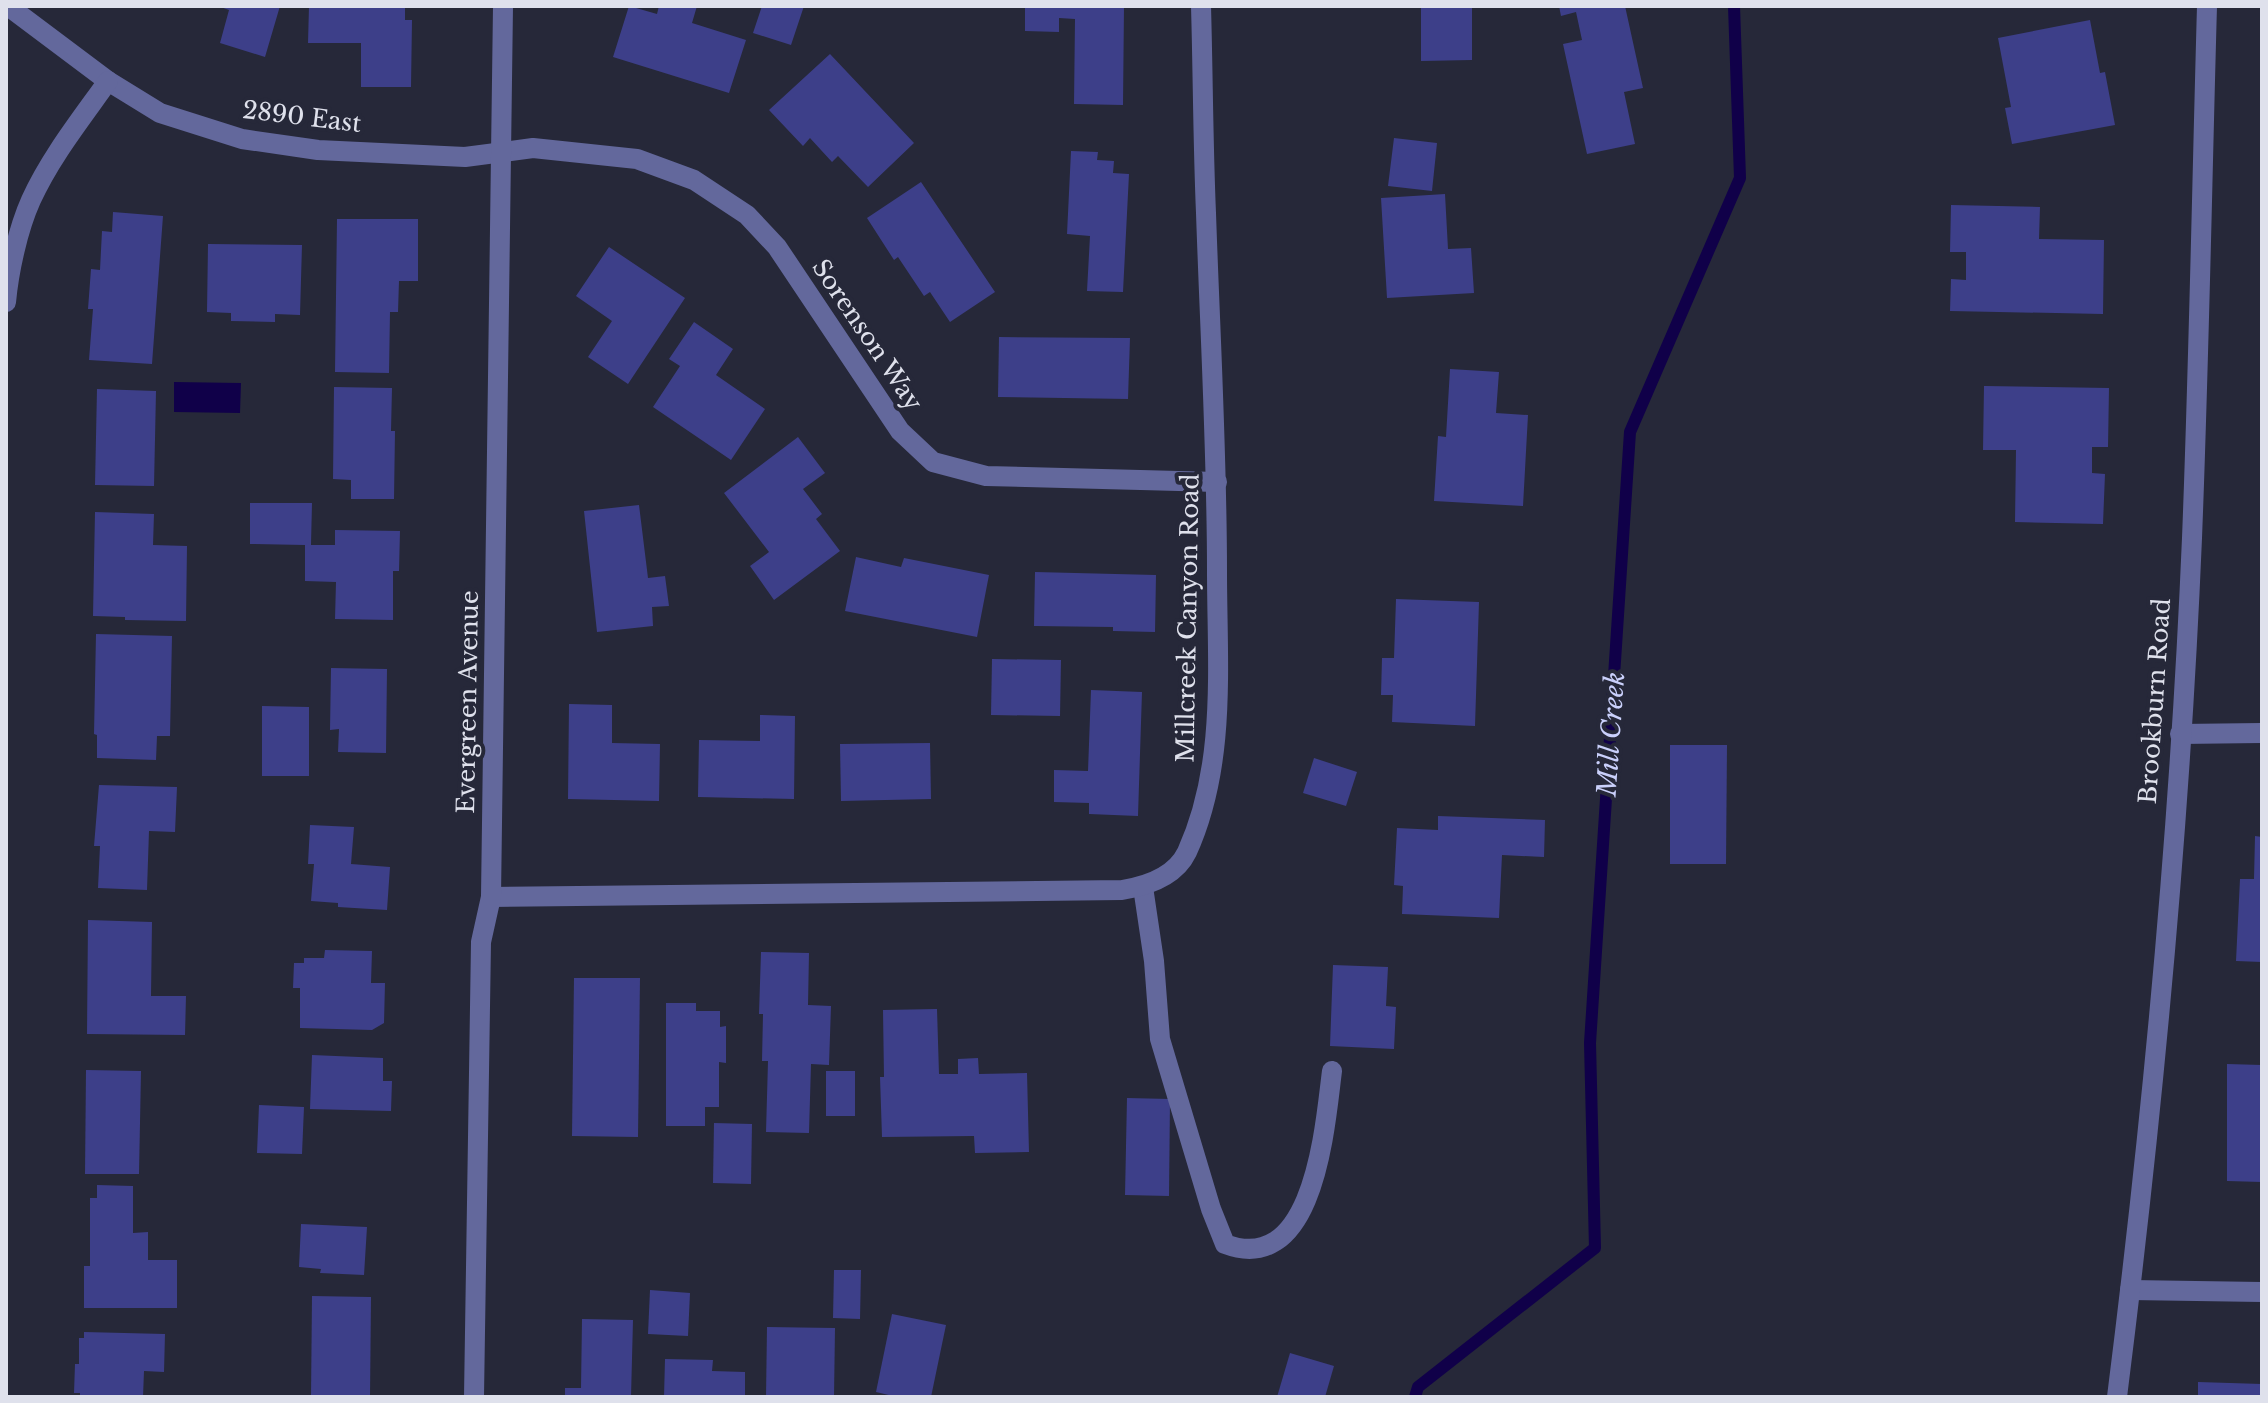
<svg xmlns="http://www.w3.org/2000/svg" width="2268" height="1403" viewBox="0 0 2268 1403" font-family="'Libre Baskerville',serif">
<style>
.water{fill:#100049}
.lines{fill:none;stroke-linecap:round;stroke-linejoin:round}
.stream{stroke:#100049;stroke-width:12}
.building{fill:#3d3f89}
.minor{stroke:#63689c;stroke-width:20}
.labels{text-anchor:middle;stroke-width:8;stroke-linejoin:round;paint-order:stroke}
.street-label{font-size:24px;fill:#dfe1ec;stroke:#262839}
.water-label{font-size:26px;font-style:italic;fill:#cad0fb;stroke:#262839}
</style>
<rect width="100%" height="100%" fill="#262839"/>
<!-- water -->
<polygon class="water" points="174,382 241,383 240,413 174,412"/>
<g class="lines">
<!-- stream -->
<polyline class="stream" points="1415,1397 1418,1387 1595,1248 1590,1043 1630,432 1740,178 1734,6"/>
</g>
<!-- building -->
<g class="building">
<polygon points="280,6 265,57 220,43 229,10 218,6"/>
<polygon points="309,6 405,6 405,20 412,20 411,87 361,87 361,43 308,43"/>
<polygon points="629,6 657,14 659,6 697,6 692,23 746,40 729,93 613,57"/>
<polygon points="762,6 804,6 791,45 753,33"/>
<polygon points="1025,6 1124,6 1123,105 1074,104 1075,19 1059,18 1059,32 1025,31"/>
<polygon points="1421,6 1472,6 1472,60 1421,61"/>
<polygon points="1559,6 1625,6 1643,88 1624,92 1635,144 1587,154 1563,44 1582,40 1576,12 1561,16"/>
<polygon points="2090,20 2100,73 2105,72 2115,125 2012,144 2005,108 2011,107 1998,38"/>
<polygon points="830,54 914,143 868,187 838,156 832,162 810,138 803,146 769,110"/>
<polygon points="1394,138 1437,143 1432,191 1388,186"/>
<polygon points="1071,151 1098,152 1097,160 1114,161 1113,173 1129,174 1123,292 1087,291 1090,236 1067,234"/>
<polygon points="921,182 995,292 950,322 930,292 924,296 898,257 894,260 867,218"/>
<polygon points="1445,194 1448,249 1471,248 1474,293 1387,298 1381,198"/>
<polygon points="1951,205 2040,207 2039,239 2104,240 2103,314 1950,311 1951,279 1966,280 1966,252 1950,252"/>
<polygon points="113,212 163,216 152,364 89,360 93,309 88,309 91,269 100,270 102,231 112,232"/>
<polygon points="337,219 418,219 418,281 399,281 398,312 390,312 389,373 335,372"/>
<polygon points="208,244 302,245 300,315 275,314 275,322 231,321 231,313 207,312"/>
<polygon points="609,247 685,298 628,384 588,357 612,321 576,296"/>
<polygon points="694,322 733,349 716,375 765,409 731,460 653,407 680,366 669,359"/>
<polygon points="999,337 1130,338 1128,399 998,397"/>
<polygon points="1450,369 1499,372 1496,413 1528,415 1523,506 1434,501 1438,436 1446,437"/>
<polygon points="1984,386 2109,388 2108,447 2092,447 2092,473 2105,474 2103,524 2015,522 2016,450 1983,450"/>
<polygon points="334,387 392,388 391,431 395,431 394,499 351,499 351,480 333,479"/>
<polygon points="97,389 156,391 154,486 95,485"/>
<polygon points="798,437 825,473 803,489 822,514 816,519 840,551 774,600 750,566 769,552 724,493"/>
<polygon points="250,503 312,503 311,545 335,545 335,530 400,531 399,571 393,571 393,620 335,619 336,582 305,581 305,545 250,544"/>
<polygon points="639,505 648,578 665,576 669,606 652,607 653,626 597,632 584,511"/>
<polygon points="95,512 154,514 153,545 187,546 186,621 125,620 125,617 93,616"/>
<polygon points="856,557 901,567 904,558 989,575 977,637 845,611"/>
<polygon points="1035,572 1156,575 1155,632 1113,631 1113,627 1034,626"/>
<polygon points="1396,599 1479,602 1475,726 1392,722 1393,695 1381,695 1382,658 1394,658"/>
<polygon points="96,634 172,636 170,736 157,736 156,760 97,758 97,735 94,734"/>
<polygon points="992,659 1061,660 1060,716 991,715"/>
<polygon points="331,668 387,669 386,753 338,752 339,729 330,730"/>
<polygon points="1091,690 1142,692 1138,816 1089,814 1089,803 1054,802 1054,770 1088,771"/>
<polygon points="569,704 612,705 612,743 660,744 659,801 568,799"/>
<polygon points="262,706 309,707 309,776 262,776"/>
<polygon points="760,715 795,716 794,799 698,797 699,740 760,741"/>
<polygon points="930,743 931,799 841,801 840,744"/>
<polygon points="1670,745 1727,745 1726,864 1670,864"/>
<polygon points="1314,758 1357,772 1346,806 1303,793"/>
<polygon points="99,785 177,787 175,832 149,831 147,890 98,888 100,846 94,846"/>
<polygon points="1438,816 1545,820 1544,857 1502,855 1499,918 1402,914 1403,886 1394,885 1397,828 1438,830"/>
<polygon points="310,825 354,827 351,864 390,867 387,910 338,907 338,903 311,901 314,864 308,864"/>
<polygon points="2255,836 2262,837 2262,962 2236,961 2240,879 2254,879"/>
<polygon points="88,920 152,922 151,996 186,996 185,1035 87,1034"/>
<polygon points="325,950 372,951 371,983 385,983 384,1023 372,1030 300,1028 300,988 293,988 294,963 304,963 304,958 324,958"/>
<polygon points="761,952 809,953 808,1005 831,1006 829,1065 811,1064 809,1133 766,1132 768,1061 762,1061 763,1014 759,1014"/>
<polygon points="1333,965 1388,967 1386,1006 1396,1007 1394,1049 1330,1046"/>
<polygon points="574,978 640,978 638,1137 572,1136"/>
<polygon points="666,1003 696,1003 696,1011 720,1011 720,1027 726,1026 726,1063 719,1062 719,1107 705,1107 705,1126 666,1126"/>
<polygon points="937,1009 939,1074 958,1074 958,1059 978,1058 979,1074 1027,1073 1029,1152 975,1153 974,1136 882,1137 880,1077 884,1077 883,1010"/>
<polygon points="312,1055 383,1058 383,1081 392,1081 391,1111 310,1109"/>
<polygon points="2227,1064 2262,1065 2262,1182 2227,1181"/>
<polygon points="86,1070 141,1071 139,1174 85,1174"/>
<rect x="826" y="1071" width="29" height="45"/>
<polygon points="1127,1098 1170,1099 1169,1196 1125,1195"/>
<polygon points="259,1105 304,1107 302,1154 257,1153"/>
<polygon points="714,1123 752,1124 751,1184 713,1183"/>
<polygon points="97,1185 133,1186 133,1233 148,1232 148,1260 177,1260 177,1308 84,1308 84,1266 90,1266 90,1198 97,1198"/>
<polygon points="301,1224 367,1227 364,1275 320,1273 321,1269 299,1267"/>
<polygon points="834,1270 861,1270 860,1319 833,1318"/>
<polygon points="650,1290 690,1293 688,1336 648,1334"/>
<polygon points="312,1296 371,1297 370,1397 311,1397"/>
<polygon points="892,1314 946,1325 931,1397 897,1397 876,1392"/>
<polygon points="582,1319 633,1320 631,1397 565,1397 565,1388 581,1388"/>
<polygon points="767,1327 835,1328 834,1397 766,1397"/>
<polygon points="84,1332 165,1334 164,1372 144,1371 143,1397 80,1397 80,1393 74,1393 75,1364 79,1364 79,1338 84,1338"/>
<polygon points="1290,1353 1334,1366 1325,1397 1277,1397"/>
<polygon points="665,1359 713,1360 712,1371 745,1372 745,1397 664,1397"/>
<polygon points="2198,1382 2262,1384 2262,1397 2198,1397"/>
</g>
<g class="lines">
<!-- minor -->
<g class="minor">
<polyline points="8,6 108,81 160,113 242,139 318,150 465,157 533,148 637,159 694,180 747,215 777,247 900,431 933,462 986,476 1217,482"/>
<path d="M 6,302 C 9,270 18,229 31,200 C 50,158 81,119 108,81"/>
<polyline points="2180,734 2262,733"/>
<path d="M 1143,887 L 1154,961 L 1160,1039 L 1211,1209 L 1225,1244 C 1315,1278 1325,1125 1332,1071"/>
<path d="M 491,897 L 1122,890 C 1147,886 1175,877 1187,852 C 1227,764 1217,665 1217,571 C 1217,451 1210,332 1206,213 C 1203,144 1203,75 1201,6"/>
<polyline points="2130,1290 2262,1292"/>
<polyline points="474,1397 481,942 491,897 503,6"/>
<path d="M 2117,1397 C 2153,1112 2180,825 2192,538 C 2199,361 2202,183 2207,6"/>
</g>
</g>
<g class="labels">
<!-- street labels -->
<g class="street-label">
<text transform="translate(302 117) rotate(7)" y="8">2890 East</text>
<text transform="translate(867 335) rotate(56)" y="8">Sorenson Way</text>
<text transform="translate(1188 618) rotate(-89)" y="8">Millcreek Canyon Road</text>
<text transform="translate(2155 701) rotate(-86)" y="8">Brookburn Road</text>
<text transform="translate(468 702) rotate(-89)" y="8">Evergreen Avenue</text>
</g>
<!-- water labels -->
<g class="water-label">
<text transform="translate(1611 734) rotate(-86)" y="9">Mill Creek</text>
</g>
</g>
<!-- border -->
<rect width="2268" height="1403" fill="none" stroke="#dfe1ec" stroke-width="16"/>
</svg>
